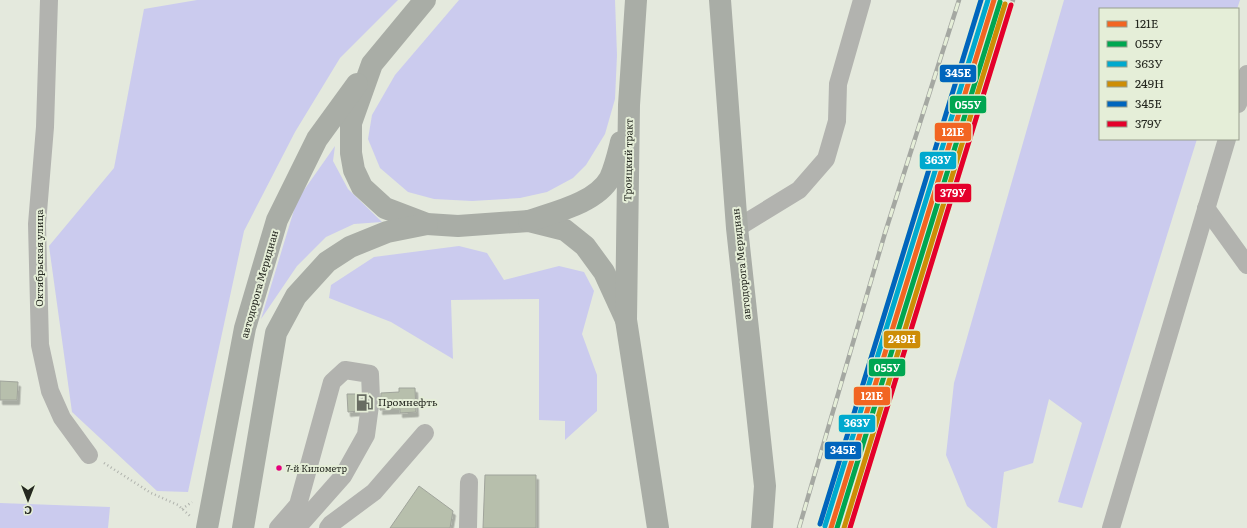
<svg xmlns="http://www.w3.org/2000/svg" width="1247" height="528" viewBox="0 0 1247 528" font-family="Literata,serif">
<style>
.green{fill:#cbcbee}
.building{fill:#b7bfac;stroke:#a0a49b;filter:url(#shadow)}
.lines{fill:none;stroke-linecap:round;stroke-linejoin:round}
.path{stroke:#b0b3ad;stroke-width:2.5;stroke-dasharray:1 3;stroke-linecap:butt}
.minor{stroke:#b2b3af;stroke-width:18}
.major{stroke:#a9ada6;stroke-width:22}
.rail-casing{stroke:#a5a8a2;stroke-width:4.5}
.rail{stroke:#e5eed8;stroke-width:3;stroke-dasharray:9;stroke-linecap:butt}
.rail-1-casing{stroke:#e5eed8;stroke-width:8}
.rail-2-casing{stroke:#e5eed8;stroke-width:8}
.rail-3-casing{stroke:#e5eed8;stroke-width:8}
.rail-4-casing{stroke:#e5eed8;stroke-width:8}
.rail-5-casing{stroke:#e5eed8;stroke-width:8}
.rail-6-casing{stroke:#e5eed8;stroke-width:8}
.rail-1{stroke:#f26522;stroke-width:5}
.rail-2{stroke:#00a651;stroke-width:5}
.rail-3{stroke:#00a9ce;stroke-width:5}
.rail-4{stroke:#cd8d06;stroke-width:5}
.rail-5{stroke:#0065bd;stroke-width:5}
.rail-6{stroke:#e4002b;stroke-width:5}
.bus-dot{fill:#e5007d;stroke:#e5eed8;stroke-width:1.5}
.labels{text-anchor:middle;stroke-width:4;stroke-linejoin:round;paint-order:stroke}
.bus-label{font-size:9px;fill:#252820;stroke:#e5eed8;text-anchor:start}
.street-label{font-size:10px;fill:#252820;stroke:#e5eed8}
.poi-label{font-size:10px;fill:#252820;stroke:#e5eed8;text-anchor:start}
.line-badge{stroke:#e5eed8;stroke-width:1.5}
.badge-label{font-size:11px;text-anchor:middle;font-weight:bold;fill:#fff}
</style>
<defs>
<filter id="shadow"><feDropShadow dx="2.5" dy="4.5" stdDeviation="0" flood-color="#0004"/></filter>
</defs>
<rect width="100%" height="100%" fill="#e4e9dd"/>
<!-- green -->
<g class="green">
<polygon points="197,0 398,0 340,58 295,132 244,231 188,492 157,491 72,412 49,246 114,168 144,9"/>
<polygon points="459,0 615,0 617,55 615,99 605,134 586,165 573,178 547,192 520,198 472,201 434,199 408,192 380,168 368,139 372,115 395,75"/>
<polygon points="1064,0 1240,0 1237,9 1100,9 1100,139 1197,139 1082,508 1058,502 1082,423 1049,399 1033,463 1004,472 997,528 992,528 967,506 946,455 954,383"/>
<polygon points="335,146 333,161 348,189 382,222 354,224 326,237 297,266 261,319 297,200"/>
<polygon points="459,246 487,253 504,280 559,266 584,272 594,291 582,334 597,375 597,411 565,440 565,421 539,420 539,299 451,300 453,359 391,322 329,298 331,285 374,257"/>
<polygon points="0,503 110,507 108,528 0,528"/>
</g>
<!-- building -->
<g class="building">
<polygon points="0,381 18,382 17,400 0,400"/>
<polygon points="399,388 415,388 416,412 400,413 400,409 380,410 381,393 399,392"/>
<polygon points="347,394 360,394 359,411 348,412"/>
<polygon points="485,475 536,475 536,528 483,528"/>
<polygon points="419,486 453,511 450,528 390,528"/>
</g>
<g class="lines">
<!-- path -->
<g class="path">
<polyline points="104,463 151,493 178,505 190,516"/>
<polyline points="182,509 192,502"/>
</g>
<!-- minor -->
<g class="minor">
<polyline points="49,0 45,127 37,224 40,345 50,391 62,418 89,455"/>
<polyline points="1238,104 1247,74"/>
<polyline points="1206,208 1247,265"/>
<polyline points="737,228 799,190 826,159 837,121 838,84 862,0"/>
<polyline points="278,528 298,505 332,382 345,370 370,374 371,398 366,435 343,476 297,528"/>
<polyline points="328,528 331,524 374,492 425,433"/>
<polyline points="468,528 469,482"/>
<polyline points="1111,528 1227,139"/>
</g>
<!-- major -->
<g class="major">
<polyline points="425,0 372,64 351,123 351,153 354,170 362,187 385,208 427,224 458,226 529,221 565,230 585,246 604,272 626,320"/>
<polyline points="636,0 629,105 626,320 658,528"/>
<polyline points="720,0 737,228 765,486 762,528"/>
<path d="M 529,221 C 555,212 596,203 610,178 C 615,167 618,154 621,142"/>
<polyline points="207,528 245,328 277,220 317,139 357,84"/>
<polyline points="243,528 276,333 296,296 327,262 350,247 387,232 427,224"/>
</g>
<defs>
<g id="rail">
<polyline points="799,528 885,233 959,0"/>
<polyline points="848,528 1013,0"/>
</g>
</defs>
<!-- rail casing -->
<use href="#rail" class="rail-casing"/>
<!-- rail -->
<use href="#rail" class="rail"/>
<defs>
<polyline id="rail-1" points="831,528 994,0"/>
<polyline id="rail-2" points="837,528 1000,2"/>
<polyline id="rail-3" points="825,526 988,0"/>
<polyline id="rail-4" points="844,528 1005,4"/>
<polyline id="rail-5" points="820,524 981,0"/>
<polyline id="rail-6" points="850,528 1011,5"/>
</defs>
<!-- rail-1 casing -->
<use href="#rail-1" class="rail-1-casing"/>
<!-- rail-2 casing -->
<use href="#rail-2" class="rail-2-casing"/>
<!-- rail-3 casing -->
<use href="#rail-3" class="rail-3-casing"/>
<!-- rail-4 casing -->
<use href="#rail-4" class="rail-4-casing"/>
<!-- rail-5 casing -->
<use href="#rail-5" class="rail-5-casing"/>
<!-- rail-6 casing -->
<use href="#rail-6" class="rail-6-casing"/>
<!-- rail-1 -->
<use href="#rail-1" class="rail-1"/>
<!-- rail-2 -->
<use href="#rail-2" class="rail-2"/>
<!-- rail-3 -->
<use href="#rail-3" class="rail-3"/>
<!-- rail-4 -->
<use href="#rail-4" class="rail-4"/>
<!-- rail-5 -->
<use href="#rail-5" class="rail-5"/>
<!-- rail-6 -->
<use href="#rail-6" class="rail-6"/>
</g>
<!-- icons -->
<defs>
<symbol id="fuel-bare" viewBox="-9 -9 18 18"><path d="M-5.5-6h7V0h2V4h1.3V-2.5L3-4.5l.8-.8L6-3V5H2.5V1h-1V6h-7ZM-4.2-4.7v3.2H.2V-4.7Z" fill="#686c62" stroke="#e5eed8" stroke-width="2.5" paint-order="stroke"/></symbol>
</defs>
<g fill-rule="evenodd">
<use href="#fuel-bare" x="352" y="390" width="25" height="25"/>
</g>
<!-- markers -->
<circle class="bus-dot" cx="279" cy="468" r="3.5"/>
<g class="labels">
<!-- bus labels -->
<g class="bus-label">
<text x="286" y="472">7-й Километр</text>
</g>
<!-- street labels -->
<g class="street-label">
<text transform="translate(628 160) rotate(-89)" y="4">Троицкий тракт</text>
<text transform="translate(39 258) rotate(-90)" y="4">Октябрьская улица</text>
<text transform="translate(741 264) rotate(-96)" y="4">автодорога Меридиан</text>
<text transform="translate(259 284) rotate(-74)" y="4">автодорога Меридиан</text>
</g>
<!-- poi labels -->
<g class="poi-label">
<text x="378" y="406">Промнефть</text>
</g>
</g>
<g class="line-badge">
<rect x="939" y="64" width="38" height="19" rx="4" fill="#0065bd"/>
<rect x="949" y="95" width="38" height="19" rx="4" fill="#00a651"/>
<rect x="934" y="122" width="38" height="20" rx="4" fill="#f26522"/>
<rect x="919" y="151" width="38" height="19" rx="4" fill="#00a9ce"/>
<rect x="934" y="183" width="38" height="20" rx="4" fill="#e4002b"/>
<rect x="883" y="330" width="38" height="19" rx="4" fill="#cd8d06"/>
<rect x="868" y="358" width="38" height="19" rx="4" fill="#00a651"/>
<rect x="853" y="386" width="38" height="20" rx="4" fill="#f26522"/>
<rect x="838" y="414" width="38" height="19" rx="4" fill="#00a9ce"/>
<rect x="824" y="441" width="38" height="19" rx="4" fill="#0065bd"/>
</g>
<g class="badge-label">
<text x="958" y="77">345Е</text>
<text x="968" y="109">055У</text>
<text x="953" y="136">121Е</text>
<text x="938" y="164">363У</text>
<text x="953" y="197">379У</text>
<text x="902" y="343">249Н</text>
<text x="887" y="372">055У</text>
<text x="872" y="400">121Е</text>
<text x="857" y="427">363У</text>
<text x="843" y="454">345Е</text>
</g>
<!-- legend -->
<rect x="1099" y="8" width="140" height="132" fill="#e5eed8" stroke="#989f8e"/>
<rect x="1107" y="21" width="20" height="6" fill="#f26522" stroke="#989f8e"/>
<text x="1135" y="28" font-size="12" fill="#252820">121Е</text>
<rect x="1107" y="41" width="20" height="6" fill="#00a651" stroke="#989f8e"/>
<text x="1135" y="48" font-size="12" fill="#252820">055У</text>
<rect x="1107" y="61" width="20" height="6" fill="#00a9ce" stroke="#989f8e"/>
<text x="1135" y="68" font-size="12" fill="#252820">363У</text>
<rect x="1107" y="81" width="20" height="6" fill="#cd8d06" stroke="#989f8e"/>
<text x="1135" y="88" font-size="12" fill="#252820">249Н</text>
<rect x="1107" y="101" width="20" height="6" fill="#0065bd" stroke="#989f8e"/>
<text x="1135" y="108" font-size="12" fill="#252820">345Е</text>
<rect x="1107" y="121" width="20" height="6" fill="#e4002b" stroke="#989f8e"/>
<text x="1135" y="128" font-size="12" fill="#252820">379У</text>
<!-- north arrow -->
<g transform="translate(28 500) rotate(180)" stroke="#e5eed8" stroke-width="3" paint-order="stroke">
<path d="M0-3L7 15L0 10L-7 15Z" fill="#252820"/>
<text y="-6" font-size="11" font-weight="bold" text-anchor="middle" fill="#252820">С</text>
</g>
</svg>
